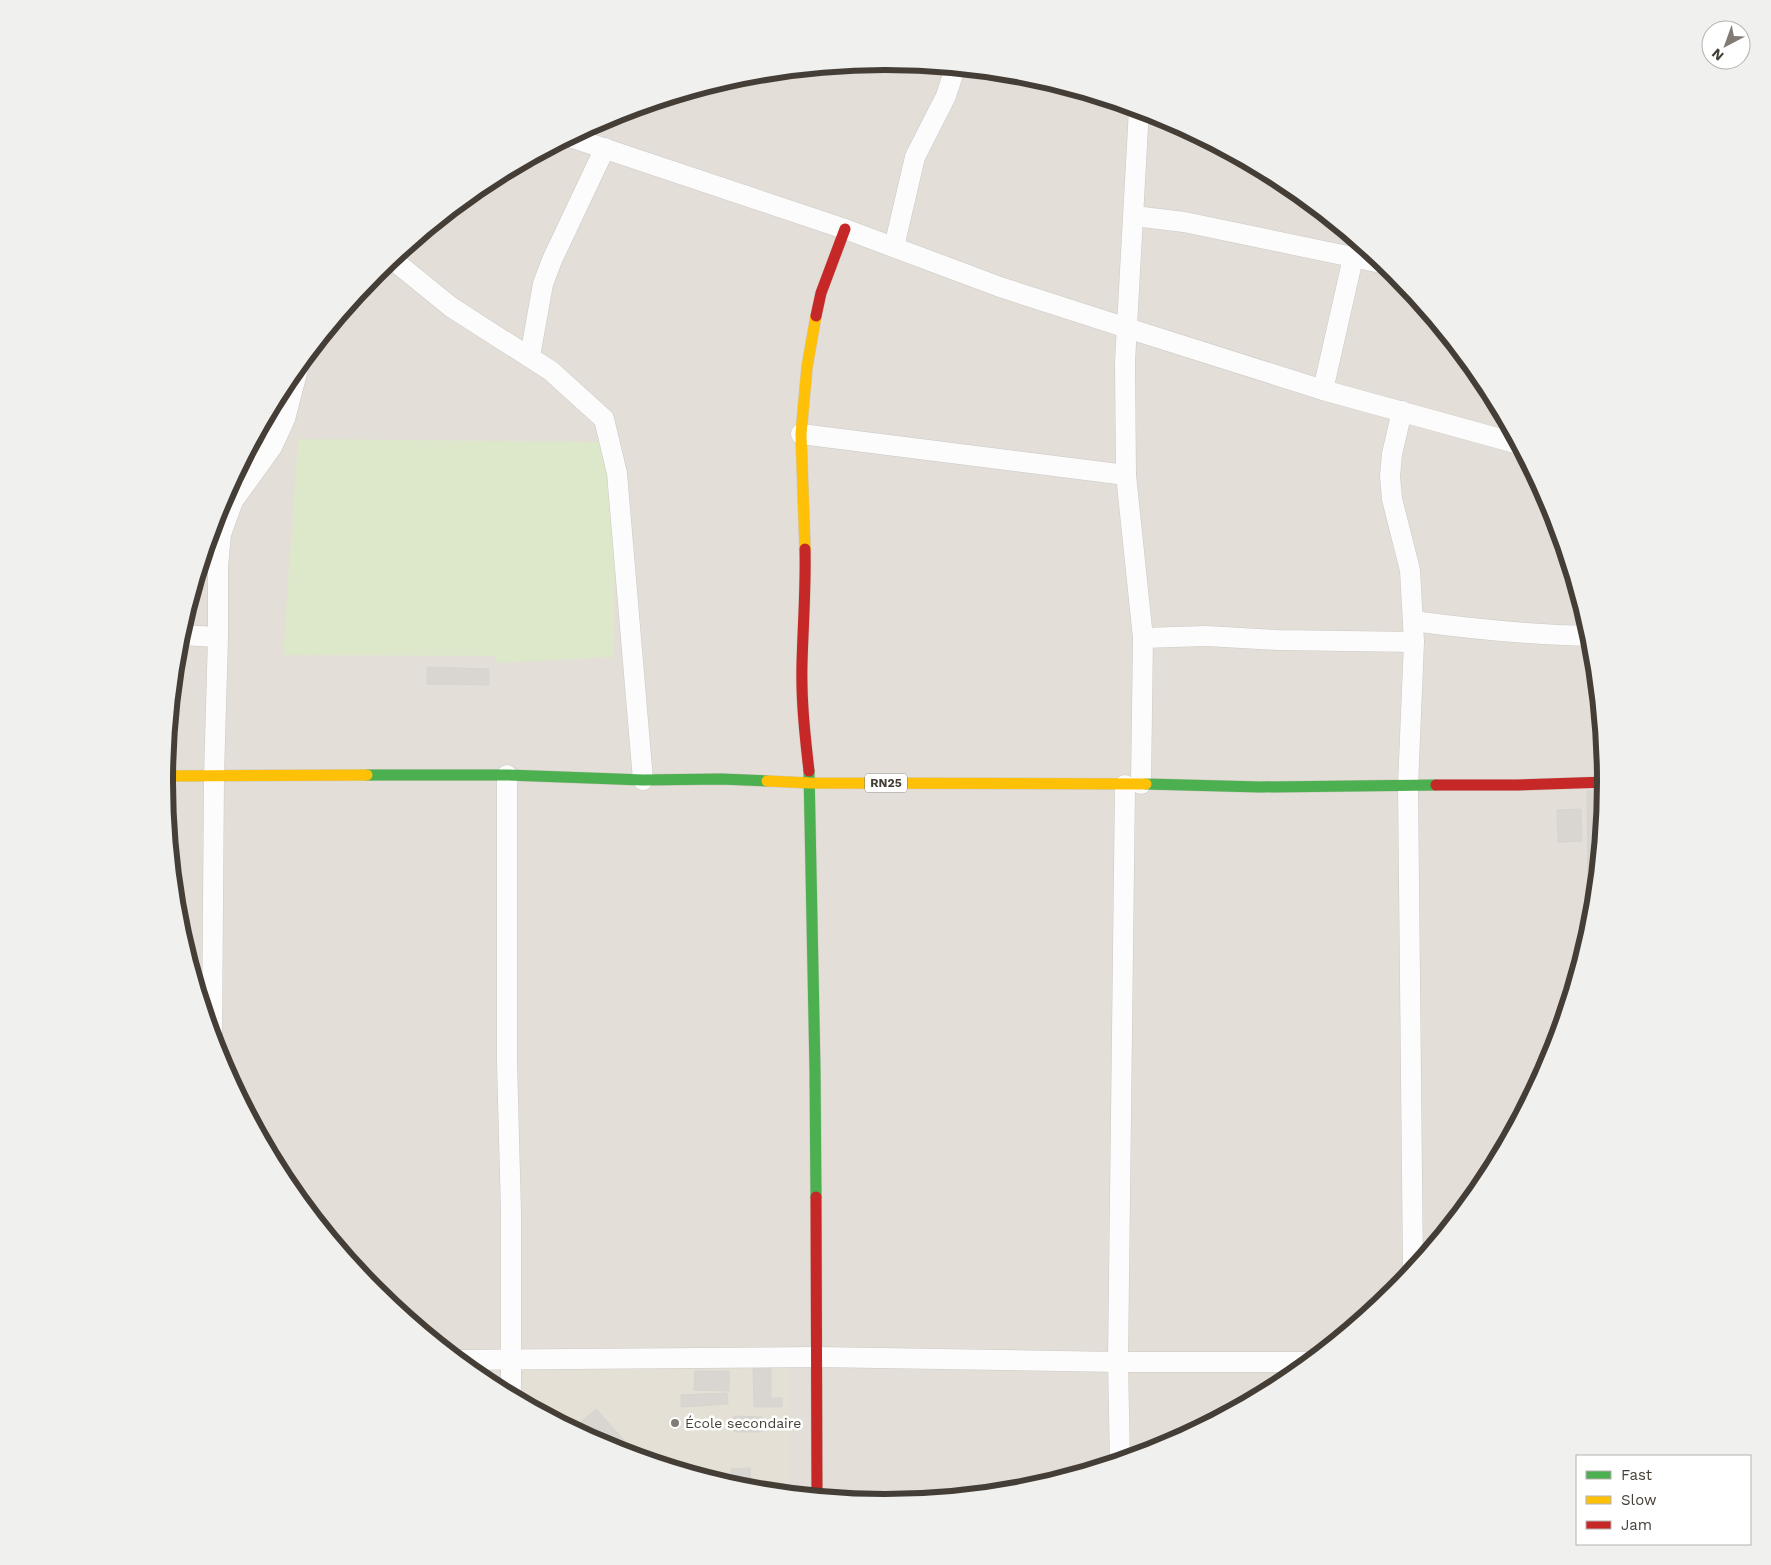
<svg xmlns="http://www.w3.org/2000/svg" width="1771" height="1565" viewBox="0 0 1771 1565" font-family="'Work Sans',sans-serif">
<style>
.residential{fill:#e3ded7}
.education{fill:#e5e0d5}
.green{fill:#dde8ca}
.building{fill:#d9d6d1;stroke:#d7d4cf}
.lines{fill:none;stroke-linecap:round;stroke-linejoin:round}
.street-casing{stroke:#ccc9c5;stroke-width:21}
.fast-casing{stroke:#cec9c0;stroke-width:12}
.slow-casing{stroke:#cec9c0;stroke-width:12}
.jam-casing{stroke:#cec9c0;stroke-width:12}
.street{stroke:#fdfcfc;stroke-width:20}
.fast{stroke:#4caf50;stroke-width:11}
.slow{stroke:#ffc107;stroke-width:11}
.jam{stroke:#c62828;stroke-width:11}
.poi-dot{fill:#807b75;stroke:#fff;stroke-width:2}
.labels{text-anchor:middle;stroke-width:5;stroke-linejoin:round;paint-order:stroke}
.shield{fill:#fff;stroke:#7c7872;stroke-width:1}
.shield-label{font-size:12px;font-weight:bold;fill:#443e36}
.poi-label{font-size:14px;fill:#443e36;stroke:#fff;text-anchor:start}
.rim{fill:none;stroke:#443e36;stroke-width:6}
</style>
<rect width="100%" height="100%" fill="#efede9"/>
<!-- residential -->
<circle class="residential" cx="885" cy="782" r="719"/>
<!-- education -->
<polygon class="education" points="514,1361 788,1361 789,1494 745,1490 609,1449 514,1398"/>
<!-- green -->
<polygon class="green" points="298,439 603,442 615,483 614,657 497,663 494,656 283,655"/>
<!-- building -->
<g class="building">
<polygon points="427,667 489,669 489,685 427,684"/>
<polygon points="1587,791 1602,791 1603,824 1596,891 1588,891"/>
<polygon points="1581,809 1582,841 1558,842 1557,810"/>
<polygon points="753,1368 771,1368 771,1398 782,1398 782,1407 754,1407"/>
<polygon points="695,1371 729,1371 729,1391 694,1390"/>
<polygon points="727,1393 728,1404 681,1407 681,1395"/>
<polygon points="596,1409 640,1458 609,1449 573,1429"/>
<polygon points="734,1416 762,1417 762,1432 734,1432"/>
<polygon points="750,1468 751,1480 731,1481 731,1469"/>
<polygon points="756,1484 756,1491 736,1487 736,1485"/>
</g>
<g class="lines">
<defs>
<g id="street">
<polyline points="1139,109 1125,362 1126,475 1143,638 1141,784"/>
<polyline points="570,137 845,229 1000,287 1127,328 1323,390 1519,444"/>
<polyline points="1134,216 1184,222 1386,264"/>
<polyline points="894,247 915,157 946,96 955,68"/>
<polyline points="392,259 451,307 551,371 604,419 617,473 643,780"/>
<polyline points="530,356 543,284 552,260 605,148"/>
<polyline points="1323,390 1353,258"/>
<polyline points="1402,411 1392,454 1390,476 1392,499 1410,570 1414,642 1408,785 1413,1271"/>
<polyline points="801,434 1126,475"/>
<path d="M 1413,621 C 1473,629 1531,635 1591,636"/>
<polyline points="180,635 218,637"/>
<polyline points="1143,638 1206,636 1278,640 1414,642"/>
<polyline points="507,775 507,1061 511,1212 511,1396"/>
<polyline points="212,1035 214,776 218,637 218,566 221,534 233,501 272,447 285,419 299,365"/>
<polyline points="458,1360 816,1357 1118,1362 1311,1362"/>
<polyline points="1120,1462 1118,1362 1125,785"/>
</g>
<g id="fast">
<polyline points="809,771 815,1070 816,1197"/>
<polyline points="367,775 507,775 643,780 721,779 767,781"/>
<polyline points="1146,784 1260,787 1436,785"/>
</g>
<g id="slow">
<polyline points="805,549 801,434 807,367 816,316"/>
<polyline points="165,776 367,775"/>
<polyline points="767,781 810,783 1146,784"/>
</g>
<g id="jam">
<polyline points="816,316 821,293 845,229"/>
<path d="M 805,549 C 806,587 803,625 802,664 C 801,700 805,736 809,771"/>
<polyline points="1436,785 1517,785 1607,782"/>
<polyline points="816,1197 817,1497"/>
</g>
</defs>
<!-- street casing -->
<use href="#street" class="street-casing"/>
<!-- fast casing -->
<use href="#fast" class="fast-casing"/>
<!-- slow casing -->
<use href="#slow" class="slow-casing"/>
<!-- jam casing -->
<use href="#jam" class="jam-casing"/>
<!-- street -->
<use href="#street" class="street"/>
<!-- fast -->
<use href="#fast" class="fast"/>
<!-- slow -->
<use href="#slow" class="slow"/>
<!-- jam -->
<use href="#jam" class="jam"/>
</g>
<!-- markers -->
<circle class="poi-dot" cx="675" cy="1423" r="5"/>
<g class="labels">
<!-- shield labels -->
<rect class="shield" x="865" y="773.5" width="42" height="19" rx="4"/>
<g class="shield-label">
<text x="886" y="787">RN25</text>
</g>
<!-- poi labels -->
<g class="poi-label">
<text x="685" y="1428">École secondaire</text>
</g>
</g>
<!-- crop -->
<path d="M0 0H1771V1565H0ZM173 782a712 712 0 1 1 1424 0a712 712 0 1 1-1424 0Z" fill="#f0f0ef" fill-rule="evenodd"/>
<path class="rim" d="M173 782a712 712 0 1 1 1424 0a712 712 0 1 1-1424 0Z"/>
<!-- legend -->
<rect x="1576" y="1455" width="175" height="90" fill="#ffffff" stroke="#b4b2af"/>
<rect x="1586" y="1471" width="25" height="8" fill="#4caf50" stroke="#b4b2af"/>
<text x="1621" y="1480" font-size="15" fill="#443e36">Fast</text>
<rect x="1586" y="1496" width="25" height="8" fill="#ffc107" stroke="#b4b2af"/>
<text x="1621" y="1505" font-size="15" fill="#443e36">Slow</text>
<rect x="1586" y="1521" width="25" height="8" fill="#c62828" stroke="#b4b2af"/>
<text x="1621" y="1530" font-size="15" fill="#443e36">Jam</text>
<!-- north arrow -->
<g transform="translate(1726 45) rotate(221)"><circle r="24" fill="#ffffff" stroke="#b4b2af"/>
<path d="M0-4L9 19L0 12L-9 19Z" fill="#807b75"/>
<text y="-8" font-size="14" font-weight="bold" text-anchor="middle" fill="#443e36">N</text>
</g>
</svg>
